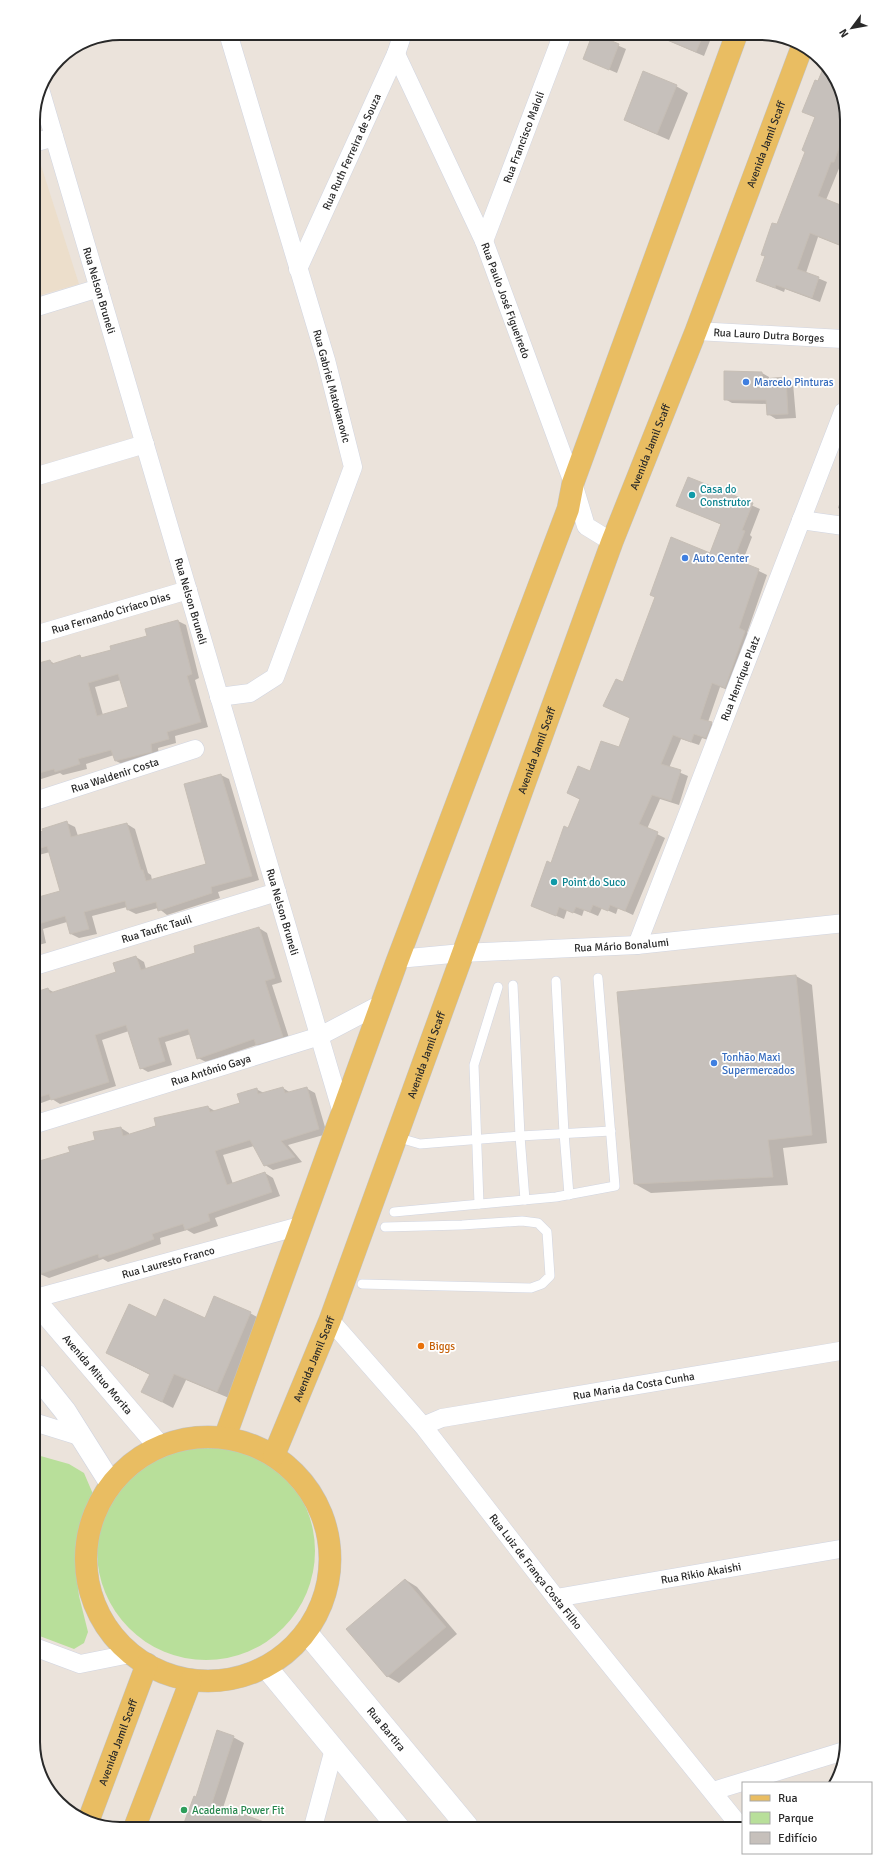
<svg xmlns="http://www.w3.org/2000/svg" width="880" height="1862" viewBox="0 0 880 1862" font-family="Signika,sans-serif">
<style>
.education{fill:#ecdecb}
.green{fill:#b8df9a}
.shadow{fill:#0003;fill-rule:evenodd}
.building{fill:#c6c0bb;stroke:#c6beb5;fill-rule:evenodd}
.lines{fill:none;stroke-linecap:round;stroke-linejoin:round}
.lane-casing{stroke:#d1d5e1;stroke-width:10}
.street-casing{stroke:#d1d5e1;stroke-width:19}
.secondary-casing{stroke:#d1d5e1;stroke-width:23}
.primary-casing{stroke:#c3c3c3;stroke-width:23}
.lane{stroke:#fff;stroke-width:9}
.street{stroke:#fff;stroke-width:18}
.secondary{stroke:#fff;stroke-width:22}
.primary{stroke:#e9bd62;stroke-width:22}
.shop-dot{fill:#3f7fe0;stroke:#fff;stroke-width:1.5}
.culture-dot{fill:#0f9aa8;stroke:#fff;stroke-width:1.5}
.food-dot{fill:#e8710a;stroke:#fff;stroke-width:1.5}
.leisure-dot{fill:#2e9e5b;stroke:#fff;stroke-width:1.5}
.labels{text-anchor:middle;stroke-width:3.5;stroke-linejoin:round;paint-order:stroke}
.street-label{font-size:11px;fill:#292929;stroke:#fff}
.shop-label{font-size:11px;fill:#366cbe;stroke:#fff;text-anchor:start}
.culture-label{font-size:11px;fill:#0d838f;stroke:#fff;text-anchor:start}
.food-label{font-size:11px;fill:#c56008;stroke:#fff;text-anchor:start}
.leisure-label{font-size:11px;fill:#27864d;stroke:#fff;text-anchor:start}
.rim{fill:none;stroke:#292929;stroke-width:2}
</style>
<rect width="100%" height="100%" fill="#ebe3db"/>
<!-- education -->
<polygon class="education" points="38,156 79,284 34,297 33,157"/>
<!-- green -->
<g class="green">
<circle cx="206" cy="1551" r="109"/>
<polygon points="37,1455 69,1464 84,1473 93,1494 83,1521 75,1559 79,1596 88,1632 84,1643 74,1649 37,1635"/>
</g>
<!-- shadow -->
<g class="shadow">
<polygon points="659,33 713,33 704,56 666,40 658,36"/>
<polygon points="594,35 626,49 617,73 584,59"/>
<polygon points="824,67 842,92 843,165 840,166 826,200 843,207 843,247 818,237 806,273 827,282 820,302 785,289 784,292 757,281 766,257 762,254 777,226 807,152 816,118 804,111"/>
<polygon points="676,86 688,93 669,140 637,126 625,120"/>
<polygon points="762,373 769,377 769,379 786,378 793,383 796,418 776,419 768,414 767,404 732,403 725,399"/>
<polygon points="689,478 760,509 750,535 752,537 742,563 767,575 747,633 753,636 733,692 720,687 708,722 719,728 714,742 702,738 699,745 681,739 669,768 688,776 679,805 660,799 647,829 665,838 633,915 618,908 616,914 602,908 598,916 584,910 582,916 567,910 564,919 532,906 581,800 568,793 619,749 631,718 624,684 710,554 722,525 678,505"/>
<polygon points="843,491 843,511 838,508"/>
<path d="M 178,621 L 186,625 L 199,678 L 195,680 L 208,727 L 175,736 L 176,743 L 158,748 L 159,756 L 124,765 L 116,761 L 114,755 L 86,764 L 87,769 L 63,775 L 60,773 L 35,781 L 35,665 L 50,661 L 55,664 L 80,656 L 83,659 L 112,650 L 148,637 ZM 121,680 L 129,708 L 103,715 L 95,687 Z"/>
<polygon points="221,775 229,779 259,880 218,892 220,898 167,915 158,908 136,914 128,910 127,907 92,916 97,934 79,938 71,934 67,922 43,929 46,943 35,946 35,901 61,891 50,852 35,856 35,835 67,823 75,827 78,836 127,824 135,829 148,873 151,875 152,880 207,864"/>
<polygon points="259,928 267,933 282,982 272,985 290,1041 264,1049 257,1045 206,1062 198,1058 191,1034 165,1042 172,1065 148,1072 141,1068 129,1031 102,1040 116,1086 60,1104 52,1099 36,1105 36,993 48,989 55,993 118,973 136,957 144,962 146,969 197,953"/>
<polygon points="796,976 812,985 827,1143 783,1148 788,1185 651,1193 635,1184 618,993"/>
<polygon points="283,1088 291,1093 306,1088 315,1093 327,1134 288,1145 302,1162 273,1170 265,1165 254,1146 223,1155 233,1184 265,1173 273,1178 280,1196 215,1218 218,1226 194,1234 187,1230 160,1238 161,1244 108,1262 103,1259 49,1278 40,1274 71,1153 121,1128 129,1133 129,1135 208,1107 215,1111 241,1103 256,1089 264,1093"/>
<polygon points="250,1313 262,1320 229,1398 186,1380 173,1408 143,1392 150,1375 108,1353 157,1318 205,1319"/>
<polygon points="406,1580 417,1587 457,1634 399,1683 387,1676"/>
<polygon points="233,1737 244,1743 223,1808 273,1828 195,1828 185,1823 197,1798"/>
</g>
<!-- building -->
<g class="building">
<polygon points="593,33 619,44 609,70 583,59"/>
<polygon points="652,33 704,33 696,52"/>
<polygon points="824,66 842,92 842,139 834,162 831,162 818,196 843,206 843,246 810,233 797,269 819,277 812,298 776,285 775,288 756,281 765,256 761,255 772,223 777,224 805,152 802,150 815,117 802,112 815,80 818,81"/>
<polygon points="643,71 677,85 657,134 624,120"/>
<polygon points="724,371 762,372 762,379 786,377 788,414 767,415 766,400 724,400"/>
<polygon points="688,477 753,503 742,530 745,531 734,559 759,569 739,628 745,631 725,688 712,683 700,719 712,722 706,738 694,734 691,742 673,735 661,764 681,770 671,801 652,795 639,824 658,832 625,911 610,905 608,911 593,905 590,912 576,907 573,913 559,907 556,916 531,906 547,861 551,863 564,826 568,828 580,799 567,793 578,766 590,771 601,741 619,747 630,718 603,706 616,679 623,682 655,597 650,595 671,537 710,553 721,524 676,506"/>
<path d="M 178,620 L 192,674 L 187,676 L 201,722 L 167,732 L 169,739 L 151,744 L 152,752 L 115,761 L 111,750 L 78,759 L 80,764 L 55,772 L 54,769 L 35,774 L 35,664 L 50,660 L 52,664 L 80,655 L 81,658 L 111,650 L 110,646 L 147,636 L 145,629 ZM 118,674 L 128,707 L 97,716 L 88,683 Z"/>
<polygon points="221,774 252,876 211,887 212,893 158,911 156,902 127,910 125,901 84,912 89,929 70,934 65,916 35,925 35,898 60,891 47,846 35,850 35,834 43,831 42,829 67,821 71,837 127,823 141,870 143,870 146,881 206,864 184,784"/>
<polygon points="259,927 275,978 265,981 283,1037 256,1045 254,1039 197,1059 188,1029 158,1038 165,1061 140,1069 126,1025 95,1035 109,1082 51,1100 49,1094 36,1098 36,992 48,988 50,993 116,972 113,963 136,956 141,970 195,953 194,946"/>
<polygon points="796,975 812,1135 768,1140 773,1177 634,1184 617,992"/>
<polygon points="283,1087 285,1093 307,1087 319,1129 281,1141 295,1157 264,1166 250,1140 215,1151 227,1185 265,1172 272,1192 208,1214 210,1221 185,1230 183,1224 152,1234 154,1239 128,1249 99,1258 98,1254 40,1274 36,1265 36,1162 70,1152 68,1147 95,1140 93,1132 121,1127 123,1136 156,1126 154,1118 208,1106 210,1112 240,1103 237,1094 257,1088 258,1094"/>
<polygon points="214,1296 251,1312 217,1392 174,1374 162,1402 141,1392 150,1374 106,1353 129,1304 156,1317 164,1299 205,1318"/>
<polygon points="405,1579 446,1627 387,1677 346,1629"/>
<polygon points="217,1730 234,1736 212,1803 275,1826 274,1828 198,1828 184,1823 194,1796 196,1797"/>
</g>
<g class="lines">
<defs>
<g id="lane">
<polyline points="556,981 564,1133 569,1195"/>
<polyline points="513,985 520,1136 525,1200"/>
<polyline points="396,1137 420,1144 520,1136 611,1131"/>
<polyline points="479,1204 474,1065 498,987"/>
<polyline points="394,1212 556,1197 615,1186 598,978"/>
<polyline points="362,1284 531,1288 542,1284 550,1276 547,1232 538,1223 522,1221 462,1225 385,1227"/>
</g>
<g id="street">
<path id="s1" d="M 396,54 L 484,241 L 573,483 L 586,526 L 612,542"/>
<path id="s2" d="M 40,89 L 342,1113"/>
<polyline points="33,143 54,137"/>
<path id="s3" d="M 484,241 L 563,33"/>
<path id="s4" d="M 298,269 L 396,54 L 403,33"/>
<polyline points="34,308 99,288"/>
<path id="s5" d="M 696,331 L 843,339"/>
<polyline points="34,477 145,444"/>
<polyline points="801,520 844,526"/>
<path id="s6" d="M 35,635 L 188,590"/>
<polyline points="219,697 250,693 275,677 353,467 326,360 228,33"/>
<path id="s7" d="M 35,801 L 195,749"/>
<path id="s8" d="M 637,945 L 843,412"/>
<path id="s9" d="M 398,959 L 462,953 L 637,945 L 845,923"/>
<path id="s10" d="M 35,966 L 277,892"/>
<path id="s11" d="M 36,1124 L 320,1036 L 381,1004"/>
<path id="s12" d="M 36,1298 L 300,1226"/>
<path id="s13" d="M 330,1320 L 423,1426 L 556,1598 L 739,1825"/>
<polyline points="37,1423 82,1437"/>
<path id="s14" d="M 423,1426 L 442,1418 L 846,1350"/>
<path id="s15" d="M 556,1598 L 846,1548"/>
<polyline points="37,1648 80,1664 130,1654"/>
<polyline points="713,1791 844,1751"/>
<polyline points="313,1827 334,1749"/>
</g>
<g id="secondary">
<path id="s16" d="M 36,1302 L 159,1446"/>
<polyline points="37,1376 65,1411 111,1484"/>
<path id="s17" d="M 306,1632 L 467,1826"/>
<polyline points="266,1667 398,1827"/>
</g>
<g id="primary">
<polyline points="225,1437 396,964 568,509 573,483 737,33"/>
<circle cx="208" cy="1559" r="122"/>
<path id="s18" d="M 274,1455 L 330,1320 L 612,542 L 696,331 L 802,47"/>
<path id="s19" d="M 89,1819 L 147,1664"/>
<polyline points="134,1829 191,1680"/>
</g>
</defs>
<!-- lane casing -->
<use href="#lane" class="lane-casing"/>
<!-- street casing -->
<use href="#street" class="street-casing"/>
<!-- secondary casing -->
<use href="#secondary" class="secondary-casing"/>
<!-- primary casing -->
<use href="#primary" class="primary-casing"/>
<!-- lane -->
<use href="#lane" class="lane"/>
<!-- street -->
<use href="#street" class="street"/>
<!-- secondary -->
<use href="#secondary" class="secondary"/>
<!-- primary -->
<use href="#primary" class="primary"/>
</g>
<!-- markers -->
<g class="shop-dot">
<circle cx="746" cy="382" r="4"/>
<circle cx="685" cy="558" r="4"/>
<circle cx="714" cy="1063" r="4"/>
</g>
<g class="culture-dot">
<circle cx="692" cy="495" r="4"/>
<circle cx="554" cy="882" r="4"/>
</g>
<circle class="food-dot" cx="421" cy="1346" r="4"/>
<circle class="leisure-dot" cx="184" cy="1810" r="4"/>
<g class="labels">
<!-- street labels -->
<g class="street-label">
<text dy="4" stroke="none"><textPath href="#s3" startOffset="111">Rua Francisco Maioli</textPath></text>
<text dy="4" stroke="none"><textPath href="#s18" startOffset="1400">Avenida Jamil Scaff</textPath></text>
<text dy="4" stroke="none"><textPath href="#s4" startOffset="129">Rua Ruth Ferreira de Souza</textPath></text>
<text dy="4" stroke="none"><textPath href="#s2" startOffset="210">Rua Nelson Bruneli</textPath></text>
<text dy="4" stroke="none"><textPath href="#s1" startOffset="270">Rua Paulo José Figueiredo</textPath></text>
<text dy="4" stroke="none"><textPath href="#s5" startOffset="73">Rua Lauro Dutra Borges</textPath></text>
<text transform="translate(332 386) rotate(75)" y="4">Rua Gabriel Matokanovic</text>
<text dy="4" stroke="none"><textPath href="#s18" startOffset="1076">Avenida Jamil Scaff</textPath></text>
<text dy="4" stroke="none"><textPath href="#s2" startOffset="534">Rua Nelson Bruneli</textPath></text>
<text dy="4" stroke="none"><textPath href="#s6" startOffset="79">Rua Fernando Ciríaco Dias</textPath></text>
<text dy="4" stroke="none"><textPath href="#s8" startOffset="286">Rua Henrique Platz</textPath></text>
<text dy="4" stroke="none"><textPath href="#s18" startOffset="752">Avenida Jamil Scaff</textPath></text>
<text dy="4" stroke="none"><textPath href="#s7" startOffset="84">Rua Waldenir Costa</textPath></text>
<text dy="4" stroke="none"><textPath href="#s2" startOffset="858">Rua Nelson Bruneli</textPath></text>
<text dy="4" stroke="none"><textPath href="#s10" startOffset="127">Rua Taufic Tauil</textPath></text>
<text dy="4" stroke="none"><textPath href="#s9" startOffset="224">Rua Mário Bonalumi</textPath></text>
<text dy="4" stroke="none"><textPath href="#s18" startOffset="428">Avenida Jamil Scaff</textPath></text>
<text dy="4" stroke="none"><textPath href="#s11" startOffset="183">Rua Antônio Gaya</textPath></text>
<text dy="4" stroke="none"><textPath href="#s12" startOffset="137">Rua Lauresto Franco</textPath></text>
<text dy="4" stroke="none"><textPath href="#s18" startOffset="104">Avenida Jamil Scaff</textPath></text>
<text dy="4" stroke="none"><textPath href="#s16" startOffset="95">Avenida Mituo Morita</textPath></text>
<text dy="4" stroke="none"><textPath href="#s14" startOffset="215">Rua Maria da Costa Cunha</textPath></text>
<text dy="4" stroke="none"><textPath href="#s13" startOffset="325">Rua Luiz de França Costa Filho</textPath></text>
<text dy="4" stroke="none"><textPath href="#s15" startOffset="147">Rua Rikio Akaishi</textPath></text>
<text dy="4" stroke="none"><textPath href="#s17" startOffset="126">Rua Bartira</textPath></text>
<text dy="4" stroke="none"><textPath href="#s19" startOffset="82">Avenida Jamil Scaff</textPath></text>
</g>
<!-- shop labels -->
<g class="shop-label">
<text x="754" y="386">Marcelo Pinturas</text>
<text x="693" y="562">Auto Center</text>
<text x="722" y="1061">Tonhão Maxi<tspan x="722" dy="13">Supermercados</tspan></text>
</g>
<!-- culture labels -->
<g class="culture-label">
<text x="700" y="493">Casa do<tspan x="700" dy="13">Construtor</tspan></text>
<text x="562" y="886">Point do Suco</text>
</g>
<!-- food labels -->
<g class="food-label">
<text x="429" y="1350">Biggs</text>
</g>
<!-- leisure labels -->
<g class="leisure-label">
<text x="192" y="1814">Academia Power Fit</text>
</g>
</g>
<!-- crop -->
<path d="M0 0H880V1862H0ZM120 40H760A80 80 0 0 1 840 120V1742A80 80 0 0 1 760 1822H120A80 80 0 0 1 40 1742V120A80 80 0 0 1 120 40Z" fill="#fff" fill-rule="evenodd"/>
<path class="rim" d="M120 40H760A80 80 0 0 1 840 120V1742A80 80 0 0 1 760 1822H120A80 80 0 0 1 40 1742V120A80 80 0 0 1 120 40Z"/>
<!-- legend -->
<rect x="742" y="1782" width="130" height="72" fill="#ffffff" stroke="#a9a9a9"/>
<rect x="750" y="1795" width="20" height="6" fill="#e9bd62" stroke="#a9a9a9"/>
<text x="778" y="1802" font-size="12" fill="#292929">Rua</text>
<rect x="750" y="1812" width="20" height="12" fill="#b8df9a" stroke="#a9a9a9"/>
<text x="778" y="1822" font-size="12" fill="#292929">Parque</text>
<rect x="750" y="1832" width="20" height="12" fill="#c6c0bb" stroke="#a9a9a9"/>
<text x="778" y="1842" font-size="12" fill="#292929">Edifício</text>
<!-- north arrow -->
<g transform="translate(852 28) rotate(238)" stroke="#ffffff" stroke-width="3" paint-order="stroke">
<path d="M0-3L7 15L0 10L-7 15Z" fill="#292929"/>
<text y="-6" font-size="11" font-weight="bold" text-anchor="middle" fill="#292929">N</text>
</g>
</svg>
